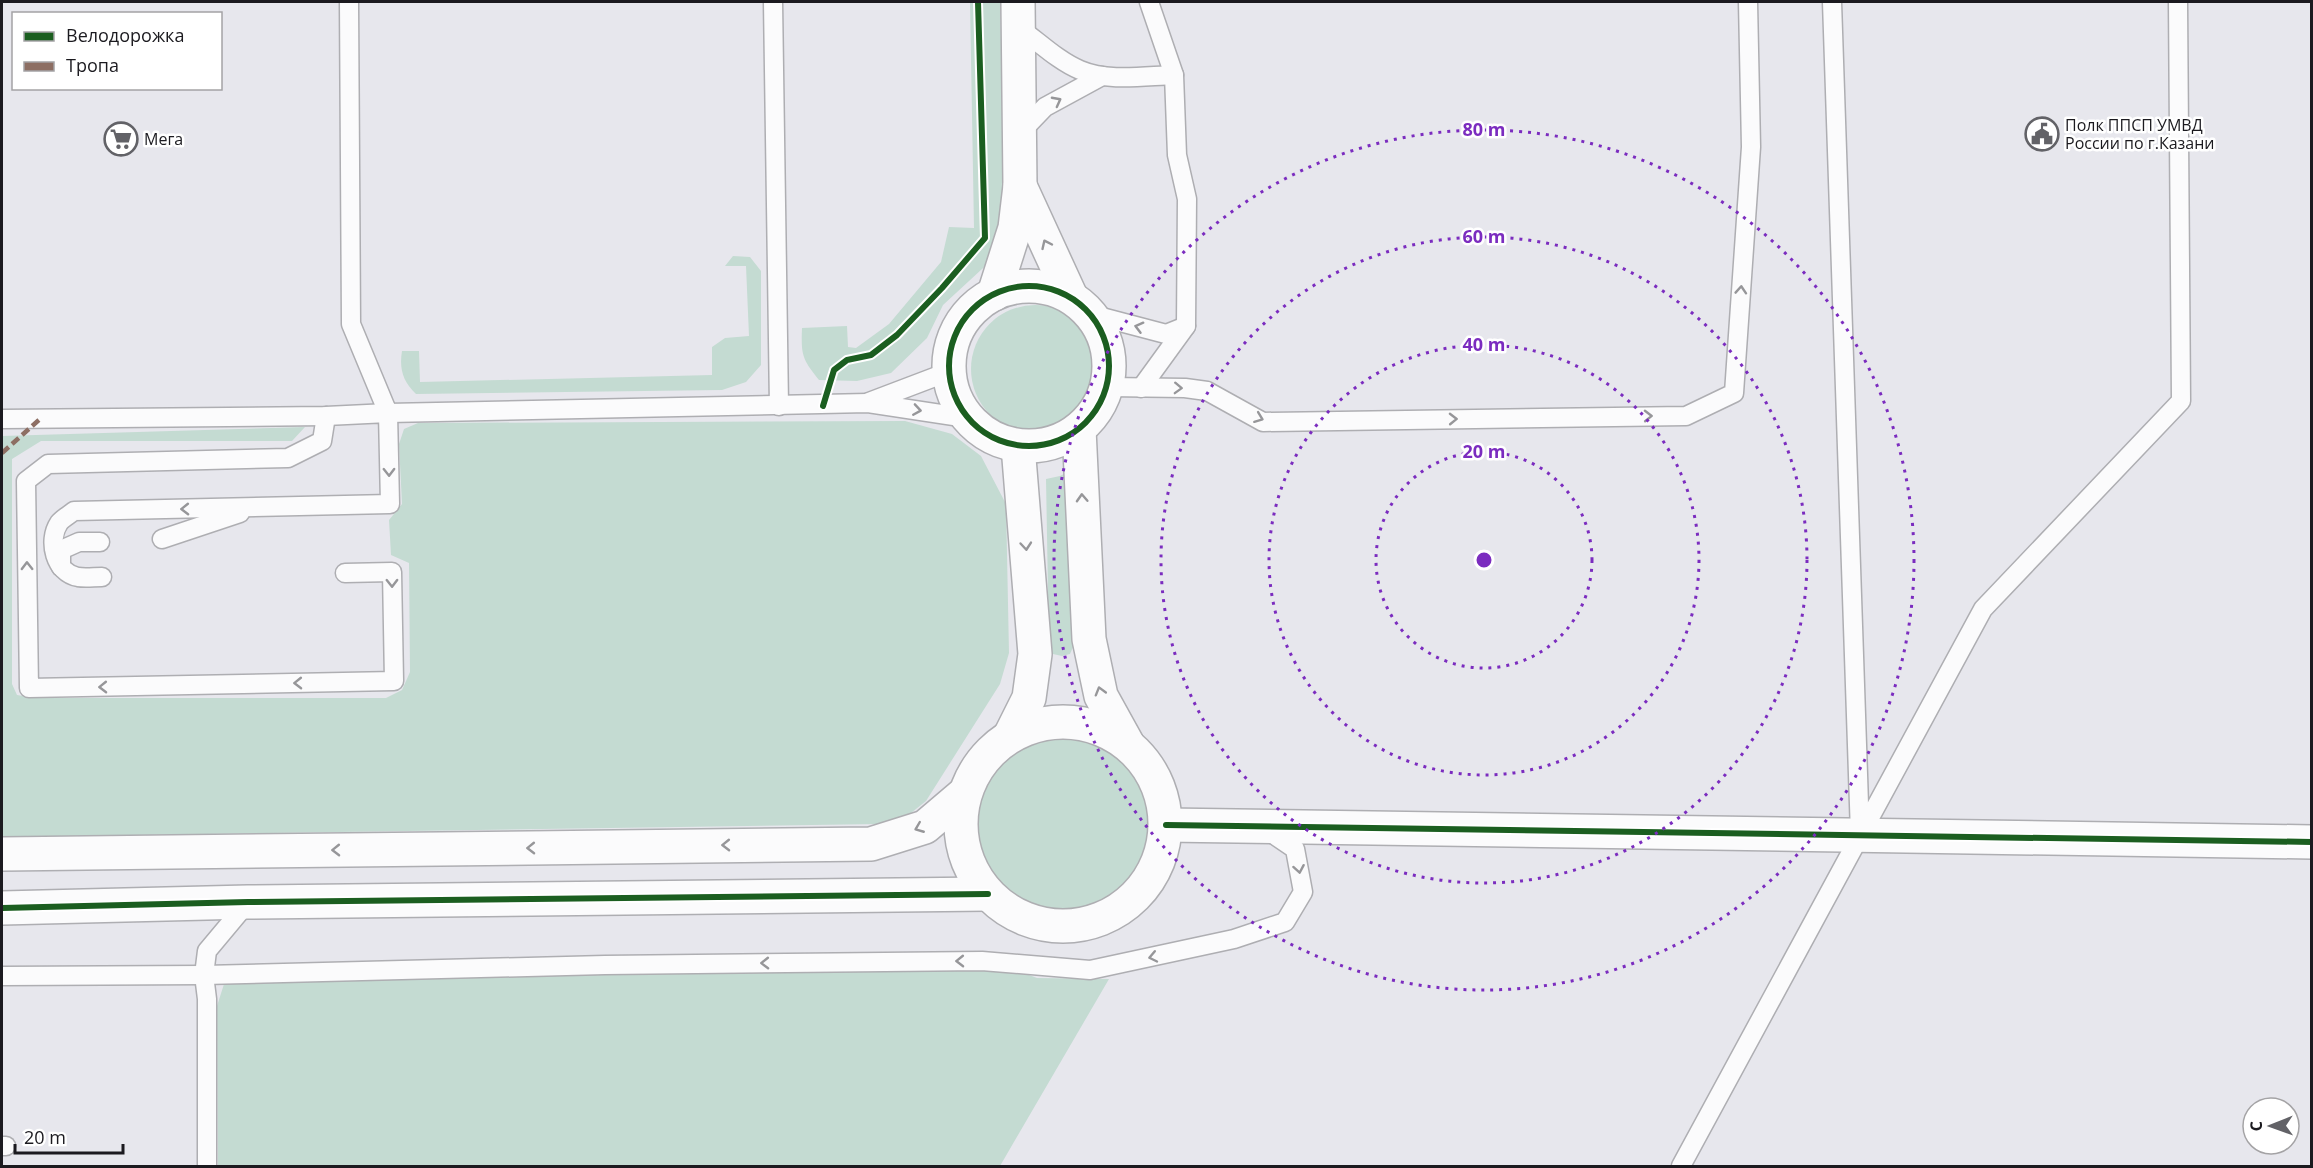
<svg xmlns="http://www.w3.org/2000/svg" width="2313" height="1168" viewBox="0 0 2313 1168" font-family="'Open Sans',sans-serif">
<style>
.green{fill:#c4dbd2}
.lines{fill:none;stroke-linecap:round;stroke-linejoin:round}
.lane-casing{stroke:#aeaeb2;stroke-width:21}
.street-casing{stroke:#aeaeb2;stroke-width:36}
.lane{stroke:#fbfbfc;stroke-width:18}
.street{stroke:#fbfbfc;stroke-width:33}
.quiet{stroke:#8d6e63;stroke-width:4.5;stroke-dasharray:9 4.5;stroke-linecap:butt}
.cycleway-casing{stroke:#fff;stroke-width:10}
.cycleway{stroke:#1b5e20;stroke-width:6}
.oneway{stroke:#969699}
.ring{fill:none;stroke:#7b2cbf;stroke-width:3;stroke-dasharray:3 6}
.labels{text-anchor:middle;stroke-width:5;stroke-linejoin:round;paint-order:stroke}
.poi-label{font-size:16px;fill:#1b1a1f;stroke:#fff;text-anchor:start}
.centre{fill:#7b2cbf;stroke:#fff;stroke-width:3}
.ring-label{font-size:18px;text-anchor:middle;font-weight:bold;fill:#7b2cbf;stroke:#fff;stroke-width:5;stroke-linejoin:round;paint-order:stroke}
</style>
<rect width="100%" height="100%" fill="#e7e7ed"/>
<!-- green -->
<g class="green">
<path d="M 970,2 L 1000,2 L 1006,235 L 995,257 L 943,305 L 927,338 L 891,373 L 857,381 L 819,380 C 802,359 801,355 802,328 L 847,326 L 848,347 L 856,348 L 889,324 L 941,262 L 949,227 L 974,228 Z"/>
<path d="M 733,256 L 750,257 L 761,271 L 761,365 L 746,382 L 722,390 L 416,394 C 403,382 399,369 402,351 L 419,351 L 420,382 L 712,375 L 712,347 L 725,338 L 749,336 L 746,266 L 725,266 Z"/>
<circle cx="1035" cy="369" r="64"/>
<polygon points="905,421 952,434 981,456 1006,504 1009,653 1000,684 926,801 906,817 879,824 2,837 2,436 305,427 292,441 41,441 12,459 12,684 17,695 36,698 386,698 402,690 410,672 409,563 391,555 389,520 402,504 399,444 404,429 418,423"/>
<polygon points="1071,470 1073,647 1070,654 1062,656 1053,654 1049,648 1046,479 1060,476"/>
<circle cx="1063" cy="824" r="87"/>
<polygon points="1011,968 1037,978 1109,979 1000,1166 218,1166 217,1006 225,981"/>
</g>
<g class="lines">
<defs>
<g id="lane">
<polyline points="349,2 351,324 388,413 868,403 967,418"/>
<polyline points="773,2 779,406"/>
<polyline points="1832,2 1860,834"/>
<path d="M 1018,27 C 1038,41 1058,61 1080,70 C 1108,82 1144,76 1174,75"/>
<polyline points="1020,133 1045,107 1102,76"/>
<polyline points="1090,314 1166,334 1186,326"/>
<polyline points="1107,387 1185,388 1207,391 1263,422 1686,416 1734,393 1751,147 1748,2"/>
<polyline points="1141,388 1186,326 1187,199 1177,155 1174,75 1149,2"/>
<polyline points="869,402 948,372"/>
<polyline points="326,416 322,441 288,458 48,464 26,481 29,688 394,681 392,572 345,573"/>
<path d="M 2,419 L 326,416 L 388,413 L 390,504 L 74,511 C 69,515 62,519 59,523 C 47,541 55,573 78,577 C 85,578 94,577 102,577"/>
<polyline points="162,539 240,513"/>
<polyline points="61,567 61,550 79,542 100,542"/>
<polyline points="2,976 204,975 605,965 982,961 1090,970 1234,939 1285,922 1303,892 1295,849 1267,830"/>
<polyline points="2,1146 6,1146"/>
<polyline points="207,1166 207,999 204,975 207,951 248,902"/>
<polyline points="1681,1166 1983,609 2181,401 2178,2"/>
</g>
<g id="street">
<polyline points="1020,186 1071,297"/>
<circle cx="1029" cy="366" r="80"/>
<polyline points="994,294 1015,228 1020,186 1018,2"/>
<polyline points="1079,429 1089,639 1101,696 1127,743"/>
<circle cx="1063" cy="824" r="102"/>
<polyline points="1010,736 1029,698 1035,654 1018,446"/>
<polyline points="1166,825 2312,842"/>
<polyline points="2,854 871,844 925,827 965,793"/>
<polyline points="2,908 248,902 988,894"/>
</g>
</defs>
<!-- lane casing -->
<use href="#lane" class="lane-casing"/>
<!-- street casing -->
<use href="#street" class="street-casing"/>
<!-- lane -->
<use href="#lane" class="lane"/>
<!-- street -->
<use href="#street" class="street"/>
<!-- quiet -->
<polyline class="quiet" points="2,453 40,419"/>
<defs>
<g id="cycleway">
<circle cx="1029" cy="366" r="80"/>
<polyline points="823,406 834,370 847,360 871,355 897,335 942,288 985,238 978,2"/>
<polyline points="1166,825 2312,842"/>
<polyline points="2,908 248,902 988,894"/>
</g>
</defs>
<!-- cycleway casing -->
<use href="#cycleway" class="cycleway-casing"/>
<!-- cycleway -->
<use href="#cycleway" class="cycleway"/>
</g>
<!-- one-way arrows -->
<defs><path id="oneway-chevron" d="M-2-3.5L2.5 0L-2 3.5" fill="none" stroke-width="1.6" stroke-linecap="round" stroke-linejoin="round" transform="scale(1.5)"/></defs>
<g class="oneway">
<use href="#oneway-chevron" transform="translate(1057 101) rotate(-28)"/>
<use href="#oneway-chevron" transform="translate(1046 244) rotate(-115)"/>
<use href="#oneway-chevron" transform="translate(1741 290) rotate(-86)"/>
<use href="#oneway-chevron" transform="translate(1139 327) rotate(-165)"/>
<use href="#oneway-chevron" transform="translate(1178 388) rotate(2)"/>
<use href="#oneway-chevron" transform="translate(917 410) rotate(9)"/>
<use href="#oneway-chevron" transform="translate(1648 416) rotate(-1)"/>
<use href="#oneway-chevron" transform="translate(1259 418) rotate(21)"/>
<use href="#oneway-chevron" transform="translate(1453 419) rotate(-1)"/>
<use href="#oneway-chevron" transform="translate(389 472) rotate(89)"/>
<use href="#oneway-chevron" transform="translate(1082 498) rotate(-93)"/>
<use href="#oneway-chevron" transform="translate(185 509) rotate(179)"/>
<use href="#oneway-chevron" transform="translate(1026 546) rotate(85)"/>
<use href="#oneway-chevron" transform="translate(27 566) rotate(-91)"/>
<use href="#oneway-chevron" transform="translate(392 583) rotate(89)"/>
<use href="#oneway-chevron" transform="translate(298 683) rotate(179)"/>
<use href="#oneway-chevron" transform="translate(103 687) rotate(179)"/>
<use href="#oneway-chevron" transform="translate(1100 691) rotate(-106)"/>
<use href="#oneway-chevron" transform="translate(919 828) rotate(158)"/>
<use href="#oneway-chevron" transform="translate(726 845) rotate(179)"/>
<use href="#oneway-chevron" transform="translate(531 848) rotate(179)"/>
<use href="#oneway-chevron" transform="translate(336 850) rotate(179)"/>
<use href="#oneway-chevron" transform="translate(1299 869) rotate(80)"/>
<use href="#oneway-chevron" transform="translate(1153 957) rotate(168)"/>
<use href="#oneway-chevron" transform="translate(960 961) rotate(179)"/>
<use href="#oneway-chevron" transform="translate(765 963) rotate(179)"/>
</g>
<!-- distance rings -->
<g class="ring">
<circle cx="1484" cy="560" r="108"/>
<circle cx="1484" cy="560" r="215"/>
<circle cx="1484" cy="560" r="323"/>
<circle cx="1484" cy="560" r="430"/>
</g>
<!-- icons -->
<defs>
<symbol id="civic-ring" viewBox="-11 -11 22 22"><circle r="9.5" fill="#fff" stroke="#626267" stroke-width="1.5"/><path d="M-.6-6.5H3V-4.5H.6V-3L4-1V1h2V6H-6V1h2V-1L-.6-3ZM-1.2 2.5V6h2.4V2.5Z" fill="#626267"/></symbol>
<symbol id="supermarket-ring" viewBox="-11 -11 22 22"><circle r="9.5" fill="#fff" stroke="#626267" stroke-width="1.5"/><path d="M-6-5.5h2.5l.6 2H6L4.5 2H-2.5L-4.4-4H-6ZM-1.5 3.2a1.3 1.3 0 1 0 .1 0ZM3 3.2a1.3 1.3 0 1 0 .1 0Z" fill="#626267"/></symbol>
</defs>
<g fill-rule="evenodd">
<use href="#civic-ring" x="2023" y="115" width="38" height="38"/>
<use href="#supermarket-ring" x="102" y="120" width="38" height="38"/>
</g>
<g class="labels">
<!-- poi labels -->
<g class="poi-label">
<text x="2065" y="131">Полк ППСП УМВД<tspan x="2065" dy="18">России по г.Казани</tspan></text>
<text x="144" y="145">Мега</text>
</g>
</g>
<circle cx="1484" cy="560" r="9" class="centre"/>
<g class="ring-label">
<text x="1484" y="136">80 m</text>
<text x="1484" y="243">60 m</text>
<text x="1484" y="351">40 m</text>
<text x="1484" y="458">20 m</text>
</g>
<!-- border -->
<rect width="2313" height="1168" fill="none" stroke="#1b1a1f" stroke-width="6"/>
<!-- legend -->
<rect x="12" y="12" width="210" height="78" fill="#ffffff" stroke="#a4a3a5" stroke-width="1.5"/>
<rect x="24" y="32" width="30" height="9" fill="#1b5e20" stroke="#a4a3a5" stroke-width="1.5"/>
<text x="66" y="42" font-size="18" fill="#1b1a1f">Велодорожка</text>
<rect x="24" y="62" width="30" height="9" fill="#8d6e63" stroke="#a4a3a5" stroke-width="1.5"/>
<text x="66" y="72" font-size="18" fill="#1b1a1f">Тропа</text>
<!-- north arrow -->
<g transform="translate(2271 1126) rotate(269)"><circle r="28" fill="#ffffff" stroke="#a4a3a5" stroke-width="1.5"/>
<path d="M0-4.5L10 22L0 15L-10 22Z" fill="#626267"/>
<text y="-9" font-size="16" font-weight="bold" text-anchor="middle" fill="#1b1a1f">С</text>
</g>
<!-- scale -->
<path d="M15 1144v9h108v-9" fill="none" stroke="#1b1a1f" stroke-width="3"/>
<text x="24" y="1144" font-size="18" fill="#1b1a1f" stroke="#ffffff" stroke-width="4.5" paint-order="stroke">20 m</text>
</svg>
